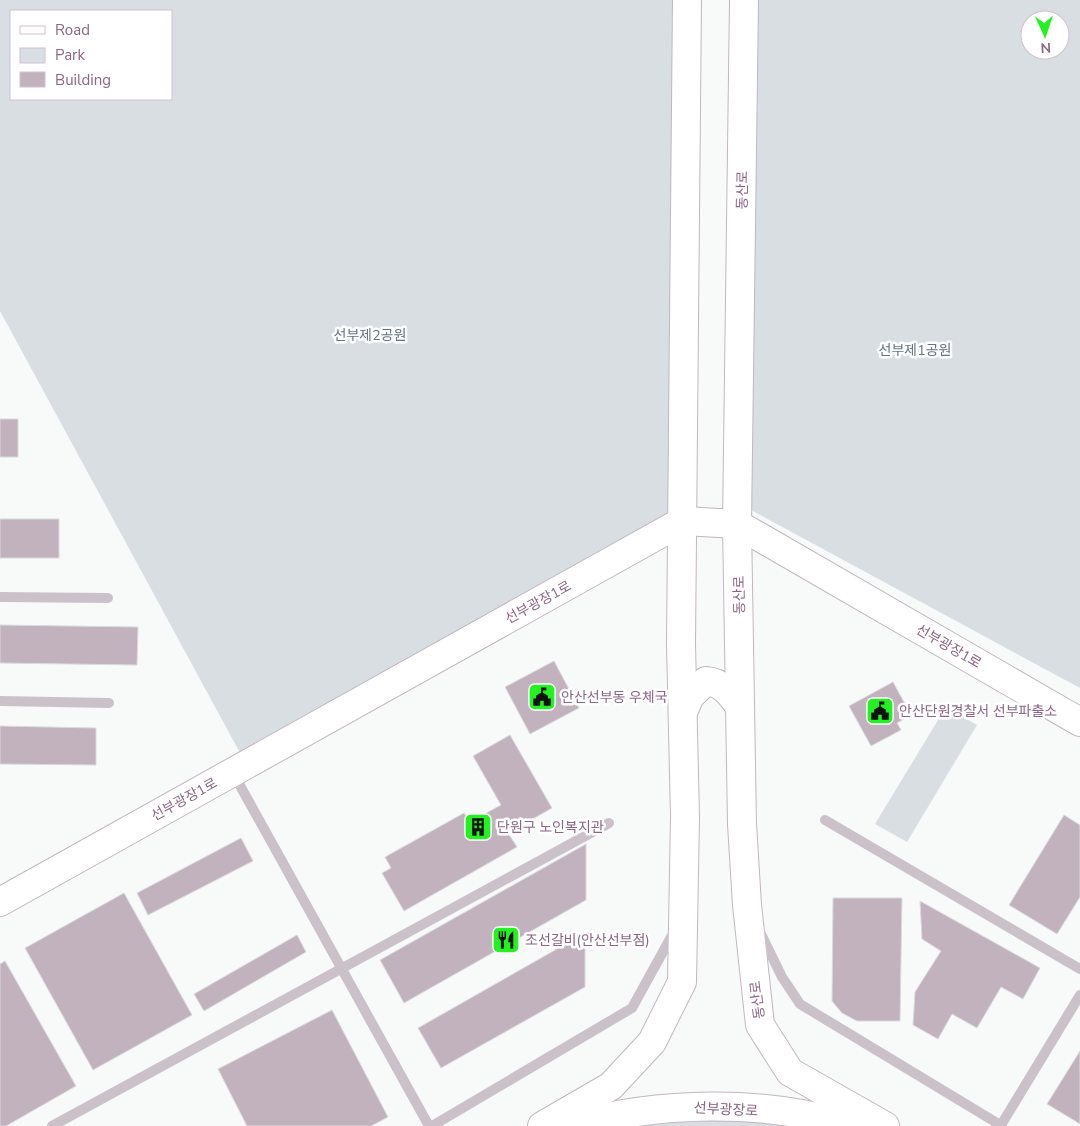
<svg xmlns="http://www.w3.org/2000/svg" width="1080" height="1126" viewBox="0 0 1080 1126" font-family="'Nunito Sans','Noto Sans KR',sans-serif">
<style>
.green{fill:#d8dee2;fill-rule:evenodd}
.building{fill:#c1b2be;stroke:#d9dcdb}
.lines{fill:none;stroke-linecap:round;stroke-linejoin:round}
.secondary-casing{stroke:#c2b6c0;stroke-width:30}
.lane{stroke:#cbc2c9;stroke-width:10}
.secondary{stroke:#fff;stroke-width:28}
.labels{text-anchor:middle;stroke-width:5;stroke-linejoin:round;paint-order:stroke}
.street-label{font-size:14px;fill:#8b6683;stroke:#fff}
.park-label{font-size:14px;fill:#667281;stroke:#fff}
.poi-label{font-size:14px;fill:#8b6683;stroke:#fff;text-anchor:start}
</style>
<rect width="100%" height="100%" fill="#f7faf9"/>
<!-- green -->
<g class="green">
<path d="M 0,0 L 683,0 L 679,515 L 245,762 L 0,311 ZM 11,11 L 171,11 L 171,99 L 11,99 Z"/>
<path d="M 753,0 L 1080,0 L 1080,688 L 749,509 ZM 1030,20 L 1060,20 L 1060,50 L 1030,50 Z"/>
<polygon points="946,707 977,725 907,842 875,824"/>
<polygon points="756,1117 802,1126 600,1126"/>
</g>
<!-- building -->
<g class="building">
<rect x="0" y="419" width="18" height="38"/>
<rect x="0" y="519" width="59" height="39"/>
<polygon points="0,625 138,627 137,665 0,663"/>
<polygon points="554,661 579,708 530,734 505,687"/>
<polygon points="893,682 911,715 897,723 901,730 871,746 849,706"/>
<polygon points="0,726 96,728 96,765 0,764"/>
<polygon points="510,735 552,808 508,833 517,847 404,911 382,873 391,868 385,857 464,813 470,822 501,805 473,756"/>
<polygon points="1064,815 1080,825 1080,897 1057,934 1009,905"/>
<polygon points="241,838 253,861 148,915 137,893"/>
<polygon points="586,844 586,900 404,1003 380,960"/>
<polygon points="124,893 192,1015 93,1070 25,948"/>
<polygon points="833,898 902,898 900,1021 857,1021 842,1013 832,1001"/>
<polygon points="920,901 1040,968 1023,999 1001,987 977,1028 952,1014 938,1039 913,1025 915,992 941,951 922,939"/>
<polygon points="585,933 585,987 441,1068 418,1028"/>
<polygon points="297,935 306,952 204,1011 194,994"/>
<polygon points="5,961 76,1086 6,1126 0,1126 0,964"/>
<polygon points="332,1010 388,1117 371,1126 247,1126 218,1069"/>
<polygon points="1080,1051 1080,1124 1047,1104"/>
</g>
<g class="lines">
<defs>
<g id="secondary">
<polyline points="744,0 737,524 742,824 747,905 760,1025 790,1072 885,1126"/>
<path d="M 684,710 L 690,696 L 706,681 C 722,682 731,694 740,707"/>
<polyline points="0,902 683,521 737,524 1080,722"/>
<polyline points="542,1126 611,1086 652,1042 682,982 685,817 681,644 687,0"/>
<path d="M 571,1126 C 658,1101 765,1099 851,1126"/>
</g>
</defs>
<!-- secondary casing -->
<use href="#secondary" class="secondary-casing"/>
<!-- lane -->
<g class="lane">
<polyline points="0,597 108,598"/>
<polyline points="0,701 109,703"/>
<polyline points="233,773 429,1126"/>
<polyline points="825,820 1080,969"/>
<polyline points="759,930 782,977 800,1004 1002,1126"/>
<polyline points="1001,1125 1080,995"/>
<polyline points="52,1126 609,823"/>
<polyline points="432,1126 632,1008 675,930"/>
</g>
<!-- secondary -->
<use href="#secondary" class="secondary"/>
</g>
<!-- icons -->
<defs>
<symbol id="civic-square" viewBox="-11 -11 22 22"><rect x="-9" y="-9" width="18" height="18" rx="4" fill="#23f120" stroke="#fff"/><path d="M-.6-6.5H3V-4.5H.6V-3L4-1V1h2V6H-6V1h2V-1L-.6-3ZM-1.2 2.5V6h2.4V2.5Z" fill="#111"/></symbol>
<symbol id="building-square" viewBox="-11 -11 22 22"><rect x="-9" y="-9" width="18" height="18" rx="4" fill="#23f120" stroke="#fff"/><path d="M-4-6H4V6H1V3H-1V6H-4ZM-2.5-4.3h1.7v1.8h-1.7ZM.8-4.3h1.7v1.8H.8ZM-2.5-1h1.7V.8h-1.7ZM.8-1h1.7V.8H.8Z" fill="#111"/></symbol>
<symbol id="restaurant-square" viewBox="-11 -11 22 22"><rect x="-9" y="-9" width="18" height="18" rx="4" fill="#23f120" stroke="#fff"/><path d="M-5-6h1v4h1v-4h1v4h1v-4h1v5L-1.5 .5V6h-2V.5L-5-1ZM5-6V6H3V1.5H1.5Q1.5-4 5-6Z" fill="#111"/></symbol>
</defs>
<g fill-rule="evenodd">
<use href="#civic-square" x="526" y="681" width="32" height="32"/>
<use href="#civic-square" x="864" y="695" width="32" height="32"/>
<use href="#building-square" x="462" y="811" width="32" height="32"/>
<use href="#restaurant-square" x="490" y="924" width="32" height="32"/>
</g>
<g class="labels">
<!-- street labels -->
<g class="street-label">
<text transform="translate(742 190) rotate(-89)" y="5">동산로</text>
<text transform="translate(739 595) rotate(-91)" y="5">동산로</text>
<text transform="translate(538 602) rotate(-29)" y="5">선부광장1로</text>
<text transform="translate(949 646) rotate(30)" y="5">선부광장1로</text>
<text transform="translate(184 799) rotate(-29)" y="5">선부광장1로</text>
<text transform="translate(757 1000) rotate(-97)" y="5">동산로</text>
<text transform="translate(726 1109) rotate(3)" y="5">선부광장로</text>
</g>
<!-- park labels -->
<g class="park-label">
<text x="370" y="340">선부제2공원</text>
<text x="915" y="355">선부제1공원</text>
</g>
<!-- poi labels -->
<g class="poi-label">
<text x="561" y="702">안산선부동 우체국</text>
<text x="899" y="716">안산단원경찰서 선부파출소</text>
<text x="497" y="832">단원구 노인복지관</text>
<text x="525" y="945">조선갈비(안산선부점)</text>
</g>
</g>
<!-- legend -->
<rect x="10" y="10" width="162" height="90" fill="#ffffff" stroke="#d1c2cd"/>
<rect x="20" y="26" width="25" height="8" fill="#ffffff" stroke="#d1c2cd"/>
<text x="55" y="35" font-size="15" fill="#8b6683">Road</text>
<rect x="20" y="48" width="25" height="15" fill="#d8dee2" stroke="#d1c2cd"/>
<text x="55" y="60" font-size="15" fill="#8b6683">Park</text>
<rect x="20" y="72" width="25" height="15" fill="#c1b2be" stroke="#d1c2cd"/>
<text x="55" y="85" font-size="15" fill="#8b6683">Building</text>
<!-- north arrow -->
<g transform="translate(1045 35) rotate(177)"><circle r="24" fill="#ffffff" stroke="#d1c2cd"/>
<path d="M0-4L9 19L0 12L-9 19Z" fill="#23f120"/>
<text y="-8" font-size="14" font-weight="bold" text-anchor="middle" fill="#8b6683">N</text>
</g>
</svg>
